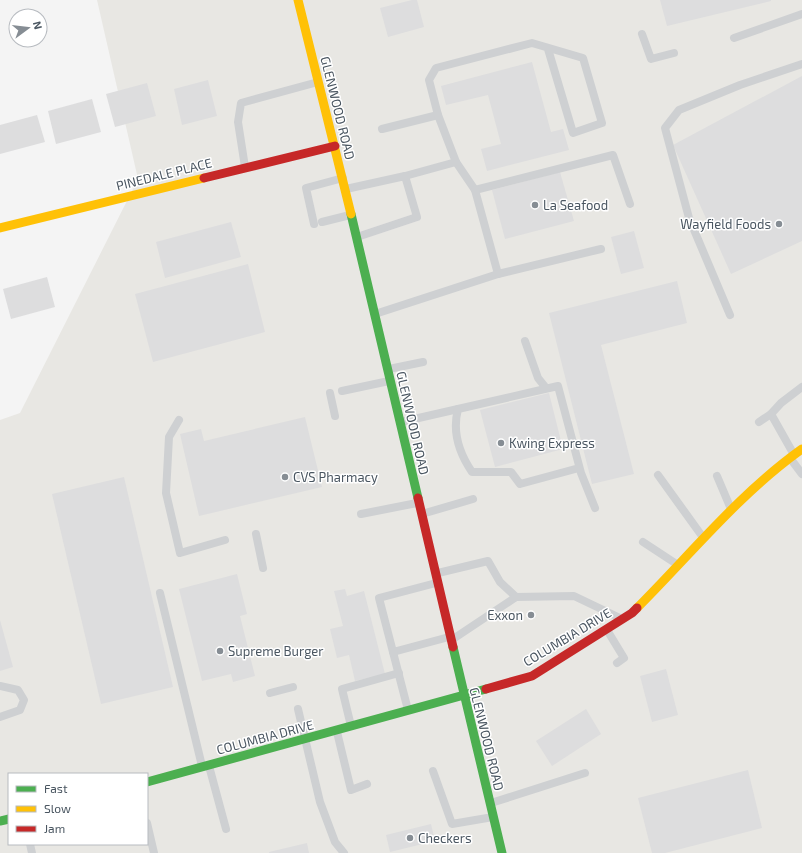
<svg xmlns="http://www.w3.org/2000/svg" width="802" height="853" viewBox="0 0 802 853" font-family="'Exo 2',sans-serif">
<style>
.commercial{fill:#e8e7e3;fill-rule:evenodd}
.building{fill:#ddddde}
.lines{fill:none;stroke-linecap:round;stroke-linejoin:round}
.lane{stroke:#ced0d2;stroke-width:8}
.fast{stroke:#4caf50;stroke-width:9}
.slow{stroke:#ffc107;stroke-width:9}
.jam{stroke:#c62828;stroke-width:9}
.poi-dot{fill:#868d94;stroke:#fff;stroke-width:1.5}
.labels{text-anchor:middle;stroke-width:3;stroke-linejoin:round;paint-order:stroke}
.street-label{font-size:13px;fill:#4a5661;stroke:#fff}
.poi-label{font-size:13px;fill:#4a5661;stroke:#fff;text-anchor:start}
</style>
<rect width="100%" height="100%" fill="#f4f4f4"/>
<!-- commercial -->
<path class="commercial" d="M 97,0 L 802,0 L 802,853 L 0,853 L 0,420 L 20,413 L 138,179 ZM 9,774 L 147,774 L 147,844 L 9,844 Z"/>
<!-- building -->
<g class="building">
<polygon points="412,0 417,0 424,27 388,37 380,8"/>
<polygon points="660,0 771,0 771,1 667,26"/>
<polygon points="532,62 551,132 563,129 569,150 487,171 481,149 501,144 488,95 446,105 441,86"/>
<polygon points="802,76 802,241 731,274 673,145"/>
<polygon points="208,80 217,116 182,125 174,89"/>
<polygon points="147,83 156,116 115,127 106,94"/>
<polygon points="92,99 101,132 56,144 48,111"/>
<polygon points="37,115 45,142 0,154 0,125"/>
<polygon points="560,172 574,221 505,239 492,190"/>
<polygon points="231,222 241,257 165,278 156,242"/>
<polygon points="634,231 644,268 621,274 611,237"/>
<polygon points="248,264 265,332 153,362 135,294"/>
<polygon points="47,277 55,307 11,319 3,289"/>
<polygon points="677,281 687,323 601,345 634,474 592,484 549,313"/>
<polygon points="549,393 563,449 495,467 480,410"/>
<polygon points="305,417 322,487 199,516 180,434 201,429 204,441"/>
<polygon points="124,477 173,687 101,704 52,494"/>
<polygon points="237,574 247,614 240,616 255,676 233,682 231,674 202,681 179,589"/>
<polygon points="345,589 347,596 364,591 385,674 355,681 349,655 337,658 330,629 343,626 334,591"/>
<polygon points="0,620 13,667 0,671"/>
<polygon points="666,669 678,715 652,722 640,676"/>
<polygon points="586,709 601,734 552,766 536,741"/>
<polygon points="748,770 762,828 665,853 652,853 638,798"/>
<polygon points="431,824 435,841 390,852 386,835"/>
<polygon points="307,843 309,853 269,853 269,852"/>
</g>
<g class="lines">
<!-- lane -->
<g class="lane">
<polyline points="642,34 651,59 674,53"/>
<polyline points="734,38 802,14"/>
<polyline points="382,129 438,115"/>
<polyline points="456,162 475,190 613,155 630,204"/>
<polyline points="245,167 238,122 241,103 318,82"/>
<polyline points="405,176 456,162 438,115 429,80 436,68 532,43 583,58 602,123 573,133 548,49"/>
<polyline points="346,189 405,176 417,217 357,237"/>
<polyline points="475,190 498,274 601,249"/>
<polyline points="322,222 350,215"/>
<polyline points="314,224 306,188 343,178"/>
<polyline points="375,314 498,274"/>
<polyline points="730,315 689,218 665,128 679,110 740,85 802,64"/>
<polyline points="525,341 538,378 546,388"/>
<polyline points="389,369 423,362"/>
<polyline points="342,391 389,381"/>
<polyline points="330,393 335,416"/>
<polyline points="771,414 781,403 802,387"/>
<polyline points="179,420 169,437 166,493 180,553 225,540"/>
<polyline points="401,422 458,409"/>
<polyline points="759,422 771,414 793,453"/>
<polyline points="790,458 802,474"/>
<path d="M 579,468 L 520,484 L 511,472 L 472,472 C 459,453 452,432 458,409 L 558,386 L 581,473 L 595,508"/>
<polyline points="658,475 702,536"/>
<polyline points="717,476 731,509"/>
<polyline points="361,514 417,503"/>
<polyline points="422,514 473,499"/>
<polyline points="256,534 263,568"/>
<polyline points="643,542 678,565"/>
<polyline points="438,573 488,561 500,582 516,597"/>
<polyline points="160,593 202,766"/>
<polyline points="607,630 624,658 617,663"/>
<polyline points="453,639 516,597 574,596 620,618"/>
<polyline points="393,652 449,637"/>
<polyline points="0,686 18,690 24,700 20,710 0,717"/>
<polyline points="270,693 293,687"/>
<polyline points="298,709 320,802 335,842 344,853"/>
<polyline points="408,710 379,598 436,583"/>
<polyline points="351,726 342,689 399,673"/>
<polyline points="337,732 351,790 367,784"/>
<polyline points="209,766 226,829"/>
<polyline points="433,771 452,824 493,817"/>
<polyline points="491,803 585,773"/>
<polyline points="147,823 154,853"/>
<polyline points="30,844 32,853"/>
</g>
<!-- fast -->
<g class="fast">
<polyline points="351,214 418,498"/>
<polyline points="453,647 502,853"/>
<polyline points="147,782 486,689"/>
<polyline points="0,821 9,819"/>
</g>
<!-- slow -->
<g class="slow">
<polyline points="298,0 351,214"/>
<polyline points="0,228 204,178"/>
<path d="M 637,608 C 691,554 739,494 802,449"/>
</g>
<!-- jam -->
<g class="jam">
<polyline points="204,178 335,146"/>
<polyline points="418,498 453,647"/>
<polyline points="486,689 532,676 632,613 637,608"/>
</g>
</g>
<!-- markers -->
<g class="poi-dot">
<circle cx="535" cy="205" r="4"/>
<circle cx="779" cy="224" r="4"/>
<circle cx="501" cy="443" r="4"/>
<circle cx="285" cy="477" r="4"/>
<circle cx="531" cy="615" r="4"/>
<circle cx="220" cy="651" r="4"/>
<circle cx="410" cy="838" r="4"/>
</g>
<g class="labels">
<!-- street labels -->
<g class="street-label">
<text transform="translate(338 108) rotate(76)" y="5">GLENWOOD ROAD</text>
<text transform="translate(164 174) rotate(-14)" y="5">PINEDALE PLACE</text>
<text transform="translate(413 423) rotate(77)" y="5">GLENWOOD ROAD</text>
<text transform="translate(567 637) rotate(-31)" y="5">COLUMBIA DRIVE</text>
<text transform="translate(265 737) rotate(-15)" y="5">COLUMBIA DRIVE</text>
<text transform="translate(487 739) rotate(76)" y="5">GLENWOOD ROAD</text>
</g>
<!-- poi labels -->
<g class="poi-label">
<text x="543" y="210">La Seafood</text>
<text x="771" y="229" text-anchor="end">Wayfield Foods</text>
<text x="509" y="448">Kwing Express</text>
<text x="293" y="482">CVS Pharmacy</text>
<text x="523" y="620" text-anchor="end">Exxon</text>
<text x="228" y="656">Supreme Burger</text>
<text x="418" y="843">Checkers</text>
</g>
</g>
<!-- legend -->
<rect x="8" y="773" width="140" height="72" fill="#ffffff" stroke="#b7bbc0"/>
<rect x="16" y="786" width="20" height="6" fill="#4caf50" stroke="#b7bbc0"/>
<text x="44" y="793" font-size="12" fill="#4a5661">Fast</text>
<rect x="16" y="806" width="20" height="6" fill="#ffc107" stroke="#b7bbc0"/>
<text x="44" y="813" font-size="12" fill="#4a5661">Slow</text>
<rect x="16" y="826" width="20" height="6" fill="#c62828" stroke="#b7bbc0"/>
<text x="44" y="833" font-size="12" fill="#4a5661">Jam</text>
<!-- north arrow -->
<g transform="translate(28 28) rotate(75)"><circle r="19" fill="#ffffff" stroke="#b7bbc0"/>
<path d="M0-3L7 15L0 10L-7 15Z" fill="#868d94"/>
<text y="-6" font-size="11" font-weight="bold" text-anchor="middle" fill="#4a5661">N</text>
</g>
</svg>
